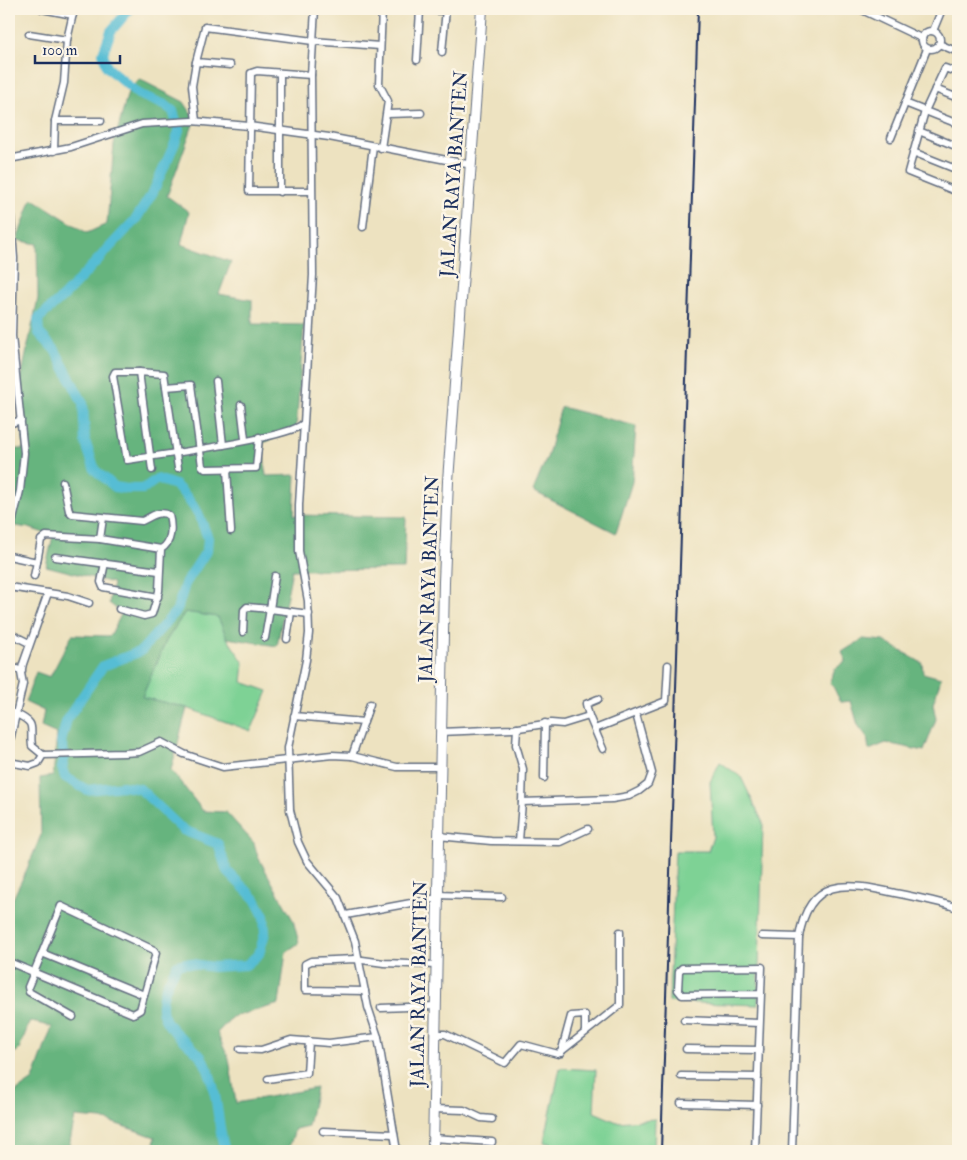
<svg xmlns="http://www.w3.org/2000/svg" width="967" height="1160" viewBox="0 0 967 1160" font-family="'IM FELL Double Pica',serif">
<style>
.green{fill:#7ed295;stroke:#4c807a}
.forest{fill:#66b47e;stroke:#40726e}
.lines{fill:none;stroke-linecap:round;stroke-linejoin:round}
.river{stroke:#57bdd4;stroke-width:10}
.street-casing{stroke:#646e80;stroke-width:9}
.primary-casing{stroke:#646e80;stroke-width:12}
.street{stroke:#fff;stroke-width:6}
.primary{stroke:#fff;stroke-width:10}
.rail{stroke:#1b2f5e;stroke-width:2}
.labels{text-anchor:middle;stroke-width:5;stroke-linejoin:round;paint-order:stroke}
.street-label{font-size:19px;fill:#1b2f5e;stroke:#fcf5e5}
</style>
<rect width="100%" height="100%" fill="#fcf5e5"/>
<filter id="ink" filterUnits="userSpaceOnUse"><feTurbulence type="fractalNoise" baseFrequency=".02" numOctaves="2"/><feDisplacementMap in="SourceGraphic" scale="10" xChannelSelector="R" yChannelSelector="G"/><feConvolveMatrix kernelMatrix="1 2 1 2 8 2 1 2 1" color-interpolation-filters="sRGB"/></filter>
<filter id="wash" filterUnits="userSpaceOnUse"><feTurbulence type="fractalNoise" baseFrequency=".0096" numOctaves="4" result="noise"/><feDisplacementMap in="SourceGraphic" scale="20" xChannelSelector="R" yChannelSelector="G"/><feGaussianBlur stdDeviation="1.12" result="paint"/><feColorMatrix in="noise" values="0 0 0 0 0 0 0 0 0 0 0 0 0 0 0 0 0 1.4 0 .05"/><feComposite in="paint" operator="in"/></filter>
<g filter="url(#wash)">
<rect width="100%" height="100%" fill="#ede2c0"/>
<!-- green -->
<g class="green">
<polygon points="185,612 218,617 227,638 244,663 242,682 268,691 251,731 187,708 142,697 166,641"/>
<polygon points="720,762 741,777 763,823 758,1005 669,1002 675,851 708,851 713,837 710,782"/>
<polygon points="560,1068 596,1070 594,1112 617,1122 655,1119 654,1151 558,1151 551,1143 544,1143"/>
</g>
<!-- forest -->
<g class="forest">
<polygon points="139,79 184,102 195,119 167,196 189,212 181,244 231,262 219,294 252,300 252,324 304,325 296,429 263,443 266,476 296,475 294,515 406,517 404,569 292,570 277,646 227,638 218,617 185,612 166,641 142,697 187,708 171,770 203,811 226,812 254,843 258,857 293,920 299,943 286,952 279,1004 232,1017 217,1033 229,1059 236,1103 316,1088 308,1126 295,1129 288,1151 153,1151 155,1137 102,1119 75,1117 68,1151 9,1151 9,1100 11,1095 33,1080 52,1027 30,1021 19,1050 9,1056 9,907 27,869 41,835 40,778 53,776 57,734 41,727 44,711 25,702 36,672 50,677 72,635 110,636 122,613 109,603 113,583 46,566 53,536 29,528 9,525 9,449 24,449 20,383 38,298 37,244 17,240 32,198 87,233 107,224 114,144 128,92"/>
<polygon points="561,407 636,426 632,482 616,533 533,491 548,455"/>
<path d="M 863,639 L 884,641 L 922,663 L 923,673 L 941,678 L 933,704 L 936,719 L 924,751 L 886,743 L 869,750 L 867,737 L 858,725 L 851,701 L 842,702 C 836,696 836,689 830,683 L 835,669 L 846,661 L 842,652 Z"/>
</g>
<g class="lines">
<!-- river -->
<path class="river" d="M 130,9 L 111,31 L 103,53 L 107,67 L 138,94 L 165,105 L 173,111 L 179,130 L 175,143 L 153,192 L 136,219 L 64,296 L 38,319 L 39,333 L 55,350 L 83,403 L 85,441 L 95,470 L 115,487 L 127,489 L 143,489 L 157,479 L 175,485 L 185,495 L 198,513 L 208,538 L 207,550 L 185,584 L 177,610 L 141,651 L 103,666 L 67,719 L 61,742 L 65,756 L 62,768 L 65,777 L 87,790 L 123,786 L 140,789 L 183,830 L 218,844 L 227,871 L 255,899 L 264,916 L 265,933 L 259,954 L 246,965 L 213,967 L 186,963 L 177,965 C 170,980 161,992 162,1008 C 163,1030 192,1043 202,1058 C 219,1086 216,1121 225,1151"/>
</g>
</g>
<g filter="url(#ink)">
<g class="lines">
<defs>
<g id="street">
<polyline points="42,9 73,15"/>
<polyline points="315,9 311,75 313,275 299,505 299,551 308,601 309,633 306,660 288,748 290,810 298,842 307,861 338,898 355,941 368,1007 378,1037 397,1151"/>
<polyline points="397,9 420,10"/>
<polyline points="860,9 921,38"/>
<circle cx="931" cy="40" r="9"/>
<polyline points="933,31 942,9"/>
<polyline points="29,34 67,40"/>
<polyline points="939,44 958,52"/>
<polyline points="442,52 446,9"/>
<polyline points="417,60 420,10 446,11"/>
<polyline points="230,65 196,62 205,27 313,41 380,46"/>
<polyline points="958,73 945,68 925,111 908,172 958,192"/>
<polyline points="311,75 257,71 251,73 249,191 311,191"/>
<polyline points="935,89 958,98"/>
<polyline points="905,103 958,124"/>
<polyline points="387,114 421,113"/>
<polyline points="55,121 101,121"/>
<polyline points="196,121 192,86 196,62"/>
<polyline points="919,131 958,147"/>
<polyline points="891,138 927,49"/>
<polyline points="381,148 388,101 379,84 382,9"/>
<polyline points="54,151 55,121 64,83 67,40 74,9"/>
<polyline points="913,152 958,170"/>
<polyline points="9,159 71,147 142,124 192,121 249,126 329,137 472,165"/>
<polyline points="280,192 280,74"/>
<polyline points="9,194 14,258 12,336 24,453 20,491 9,536"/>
<polyline points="363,227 373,146"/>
<path d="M 139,372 L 115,372 L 113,376 L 127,460 C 156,456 287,438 303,424"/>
<polyline points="216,381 223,445"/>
<polyline points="166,387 191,385 202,466 205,469 256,468 259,437"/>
<polyline points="241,405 245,439"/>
<polyline points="9,424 21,420"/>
<polyline points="152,470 139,372 164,374 178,468"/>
<polyline points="227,470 231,531"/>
<path d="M 63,482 L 69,511 L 72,514 L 142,521 C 151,517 158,510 169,515 C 172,527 172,543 161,549 L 159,591 L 152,614 L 144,616 L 119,609"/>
<polyline points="100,539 103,518"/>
<polyline points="9,556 37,562 41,540 46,536 100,539 161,549"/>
<polyline points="55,557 159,571"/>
<polyline points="105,563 101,582 103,587 158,597"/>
<polyline points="34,576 37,562"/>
<polyline points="275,576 270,609 309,614"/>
<polyline points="9,587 68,596 89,603"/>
<polyline points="243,632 244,610 247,607 270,609 265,638"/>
<polyline points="9,633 29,643"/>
<polyline points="287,639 291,612"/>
<polyline points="9,666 22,671"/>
<polyline points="9,712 16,714 9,745"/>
<polyline points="294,716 364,722"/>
<polyline points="589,716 586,704 598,699"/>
<polyline points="517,728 516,745 523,769 522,802"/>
<polyline points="595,729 666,701 668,665"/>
<polyline points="440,732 512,729 551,723 563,724 589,716 603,749"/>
<path d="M 43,755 L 32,746 C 29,727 38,724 16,714 L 23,684 L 21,673 L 23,664 L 48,593"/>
<polyline points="352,756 370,704"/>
<polyline points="9,762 30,766 38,763 43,755 124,753 139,752 161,742 184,754 223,767 332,755 352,756 397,767 439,767"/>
<polyline points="544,778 545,723"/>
<polyline points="438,836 491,841 560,842 588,829"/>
<polyline points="519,841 522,802 612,799 629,796 639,791 648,784 652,773 636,714"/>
<polyline points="437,895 502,897"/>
<polyline points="346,915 438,898"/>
<polyline points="762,936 799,937 792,1151"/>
<path d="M 799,937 C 809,877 846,882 895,893 C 916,897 937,901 958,908"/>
<polyline points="9,962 133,1014 140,1010 156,953 154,950 61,906 42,953"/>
<polyline points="365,991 305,990 305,964 311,961 355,959 384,963 436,965"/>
<polyline points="381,1008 435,1006"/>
<polyline points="73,1017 29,992 28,987 42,953 144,995"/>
<polyline points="684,1020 759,1023"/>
<polyline points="434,1034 445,1034 505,1063 521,1044 558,1054 620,1005 620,932"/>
<polyline points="240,1049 261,1050 291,1040 329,1043 378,1037"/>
<polyline points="686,1049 759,1050"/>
<polyline points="561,1053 571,1016 585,1015 585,1030"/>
<polyline points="681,1076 758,1077"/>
<polyline points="268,1079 307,1073 309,1041"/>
<polyline points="681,1103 757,1105"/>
<polyline points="433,1109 464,1110 481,1118 492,1119"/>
<polyline points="323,1131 394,1134"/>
<polyline points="433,1138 492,1142"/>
<polyline points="755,1151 762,967 682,968 679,971 678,990 682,995 761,994"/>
</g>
<polyline id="primary" points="433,1151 444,582 448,481 482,9"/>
</defs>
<!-- street casing -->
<use href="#street" class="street-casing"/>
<!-- primary casing -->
<use href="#primary" class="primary-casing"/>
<!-- street -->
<use href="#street" class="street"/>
<!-- primary -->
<use href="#primary" class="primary"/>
<!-- rail -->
<polyline class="rail" points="661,1151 698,9"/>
</g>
</g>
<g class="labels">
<!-- street labels -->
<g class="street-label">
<text transform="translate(453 174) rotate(-86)" y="7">JALAN RAYA BANTEN</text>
<text transform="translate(428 579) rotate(-88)" y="7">JALAN RAYA BANTEN</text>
<text transform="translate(418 984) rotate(-89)" y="7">JALAN RAYA BANTEN</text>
</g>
</g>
<!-- margin -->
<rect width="967" height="1160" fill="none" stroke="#fcf5e5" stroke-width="30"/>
<!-- scale -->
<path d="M35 55v8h85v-8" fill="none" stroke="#1b2f5e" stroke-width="2.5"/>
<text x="42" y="55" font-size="15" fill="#1b2f5e" stroke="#fcf5e5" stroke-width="4" paint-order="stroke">100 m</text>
</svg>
